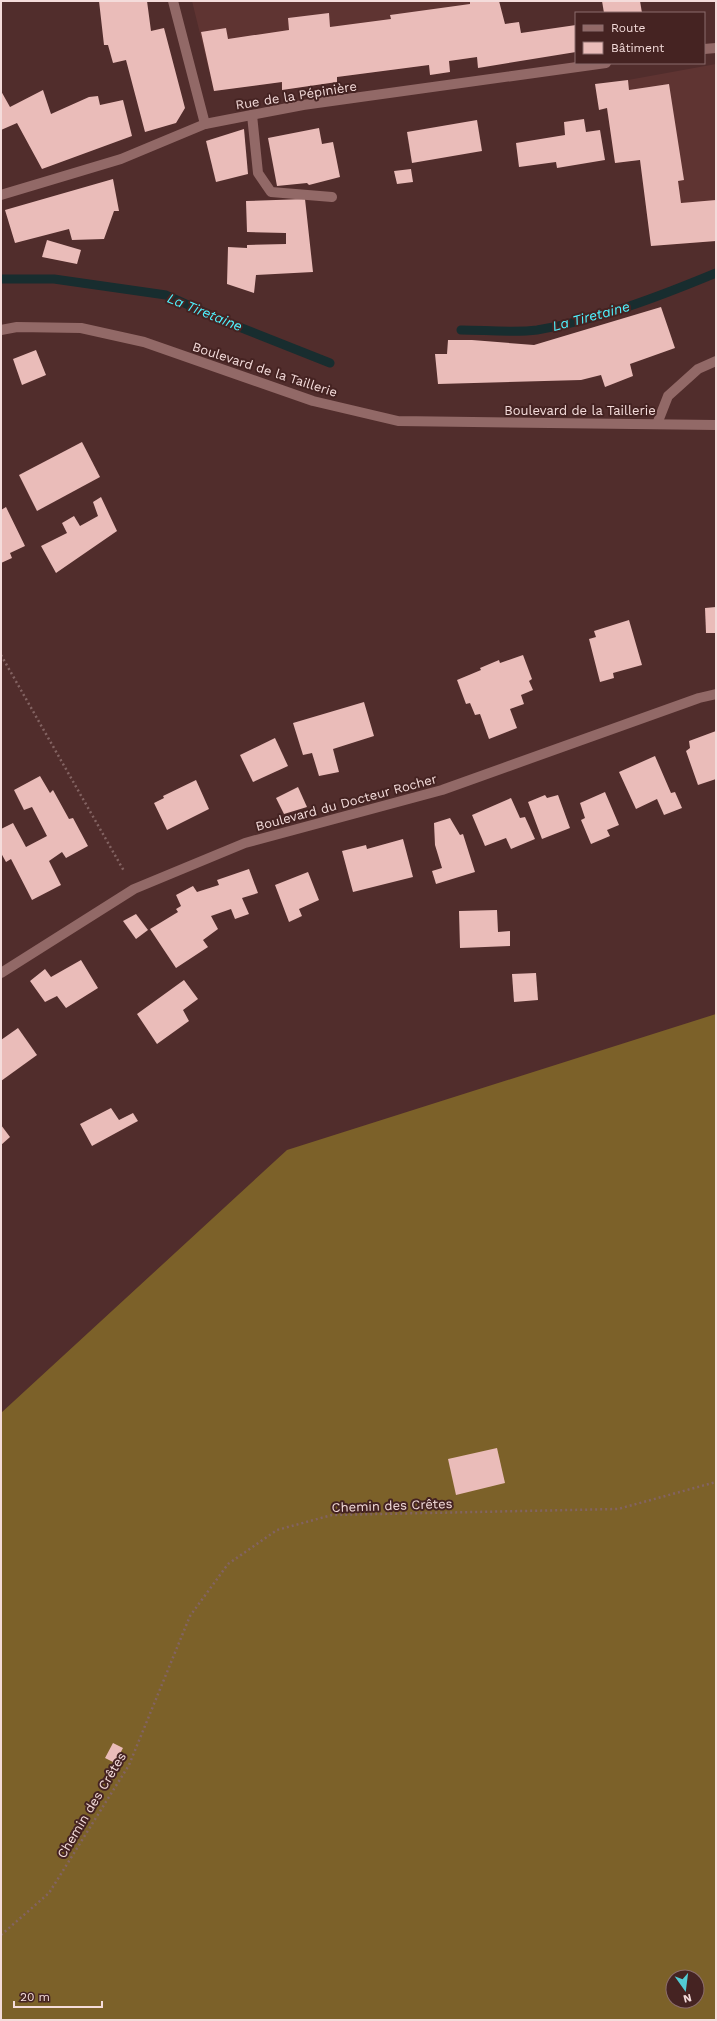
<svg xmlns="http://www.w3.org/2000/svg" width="717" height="2021" viewBox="0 0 717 2021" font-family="'Work Sans',sans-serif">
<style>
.built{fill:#5f3432}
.forest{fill:#7c6129;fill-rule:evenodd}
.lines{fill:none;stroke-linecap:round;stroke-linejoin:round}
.stream{stroke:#182d2f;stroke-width:9}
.building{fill:#eabcb9}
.path{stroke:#836362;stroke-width:2.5;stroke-dasharray:2 3;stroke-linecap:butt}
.lane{stroke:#926967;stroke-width:10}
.street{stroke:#926967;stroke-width:10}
.secondary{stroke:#926967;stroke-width:10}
.labels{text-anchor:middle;stroke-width:4;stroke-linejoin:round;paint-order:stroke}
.street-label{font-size:13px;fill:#f4dcdb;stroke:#452322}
.water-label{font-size:14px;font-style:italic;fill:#4ff3ff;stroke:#452322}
</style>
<rect width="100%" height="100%" fill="#512d2c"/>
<!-- built -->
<g class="built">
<polygon points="192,1 470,1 477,57 449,61 450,72 430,75 429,65 337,77 337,82 282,90 281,82 214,91"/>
<polygon points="716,64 716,241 651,246 640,160 615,163 607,108 630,104 628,80"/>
</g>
<!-- forest -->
<path class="forest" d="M 716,1014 L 716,2020 L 1,2020 L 1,1413 L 287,1150 ZM 673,1977 L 697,1977 L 697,2001 L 673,2001 Z"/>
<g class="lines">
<!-- stream -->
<g class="stream">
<polyline points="1,279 54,279 166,295 224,321 330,363"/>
<path d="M 461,330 C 483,330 515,333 537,330 C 598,320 658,297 716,273"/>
</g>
</g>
<!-- building -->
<g class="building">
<polygon points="99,1 147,1 151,31 164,28 185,108 176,123 145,132 126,60 113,63 108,45 104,45"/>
<polygon points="470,1 499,1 505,24 519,22 521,33 576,25 576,52 478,68 477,57 449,61 450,72 430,75 429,65 337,77 337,82 282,90 282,82 214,91 201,32 226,28 228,39 289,30 288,18 329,13 330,27 391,19 390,15 470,4"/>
<polygon points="602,1 640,1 642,13 604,13"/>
<polygon points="628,80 629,90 669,84 684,180 678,181 681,203 716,200 716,241 651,246 640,160 615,163 607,108 599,110 595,84"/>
<polygon points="43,90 51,114 89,97 98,96 100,105 123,100 132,136 42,169 17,123 1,130 1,91 10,107"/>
<polygon points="584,119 586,132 600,130 605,160 557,168 556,162 519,167 516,143 565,135 564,122"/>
<polygon points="477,120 482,151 412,163 407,132"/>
<polygon points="319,128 322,144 333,142 340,177 309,185 307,183 277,186 268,138"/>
<polygon points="244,129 248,174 216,182 206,141"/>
<polygon points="411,169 413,182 397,184 394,171"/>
<polygon points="113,179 119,211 114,211 104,239 72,240 69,229 15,243 5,210"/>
<polygon points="305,199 313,272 256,275 254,293 227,284 228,247 247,248 247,245 286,244 286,233 247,232 246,201"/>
<polygon points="47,240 81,250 77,264 42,257"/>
<polygon points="661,307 675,348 630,364 633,376 605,387 601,375 581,380 438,384 435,354 447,354 448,340 472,340 534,345"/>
<polygon points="36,350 46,375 22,385 13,359"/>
<polygon points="82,442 100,477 37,511 19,475"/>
<polygon points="101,497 117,531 56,573 41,546 67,533 62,523 74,516 80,526 98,516 93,502"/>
<polygon points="6,507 25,546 10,553 12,558 1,563 1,510"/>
<polygon points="716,607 716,633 706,633 705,608"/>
<polygon points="629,620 642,665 613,673 614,678 600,682 589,639 596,637 594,631"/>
<polygon points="523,655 532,679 529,681 533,690 521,695 524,704 510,709 517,728 489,739 480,714 475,715 470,703 466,704 457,680 481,670 480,668 499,660 500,663"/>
<polygon points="364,702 374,736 333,749 339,772 319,776 312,753 303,755 293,723"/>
<polygon points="716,731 716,779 698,785 686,751 690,748 689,741"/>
<polygon points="275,738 288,766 253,782 240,755"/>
<polygon points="655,756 671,793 675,792 682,808 664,815 657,799 636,809 619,772"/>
<polygon points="40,776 50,793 53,790 69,819 73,818 88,846 66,858 62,852 49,861 61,885 32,900 11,859 6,862 1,853 1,829 13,823 26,847 47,836 32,807 24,810 14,790"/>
<polygon points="196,780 209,809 167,830 154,803 164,798 163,796"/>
<polygon points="298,787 307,807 284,814 276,798"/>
<polygon points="605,792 619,825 607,830 610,836 591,844 581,820 585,818 580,803"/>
<polygon points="545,795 547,798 558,795 570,828 542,839 528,802"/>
<polygon points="511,798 520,818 525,817 535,839 511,849 506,838 485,846 472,815"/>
<polygon points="450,818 460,835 463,834 475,872 436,884 432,871 442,868 435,845 434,823"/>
<polygon points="403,839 413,877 353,892 342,851 366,845 367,849"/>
<polygon points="249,869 258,893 242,898 249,914 235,919 231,909 211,916 218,929 203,940 208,947 176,968 150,929 178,912 176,909 181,906 176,895 193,886 197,892 219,885 217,880"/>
<polygon points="308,872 319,900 299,909 302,916 289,922 275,885"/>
<polygon points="497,910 498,932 510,931 510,946 460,948 459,911"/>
<polygon points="136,914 148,930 136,939 123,921"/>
<polygon points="81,960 98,988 66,1008 57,996 45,1002 30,981 45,969 51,977"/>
<polygon points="536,973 538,1000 514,1002 512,974"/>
<polygon points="184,980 198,999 183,1010 189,1021 157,1044 137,1014"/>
<polygon points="18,1028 37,1055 1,1081 1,1040"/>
<polygon points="111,1108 119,1120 133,1113 138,1121 92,1146 80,1124"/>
<polygon points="1,1125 10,1137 1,1145"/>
<polygon points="497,1448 505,1483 456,1495 448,1459"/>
<polygon points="113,1743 123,1748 115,1763 105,1758"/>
</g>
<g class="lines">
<!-- path -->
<g class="path">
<polyline points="1,655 124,871"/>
<polyline points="1,1935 49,1893 129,1765 190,1616 228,1564 277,1530 332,1515 618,1509 716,1482"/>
</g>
<!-- lane -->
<polyline class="lane" points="657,424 668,396 698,369 716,361"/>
<!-- street -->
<g class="street">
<polyline points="173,1 205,124"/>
<polyline points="704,49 716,48"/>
<polyline points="252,115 258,173 271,192 332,197"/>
<polyline points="1,195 121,159 205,124 303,105 606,63"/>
<polyline points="1,973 134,889 245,843 442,790 699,698 716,694"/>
</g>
<!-- secondary -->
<polyline class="secondary" points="1,330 17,327 81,328 144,342 313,401 398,421 716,425"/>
</g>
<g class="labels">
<!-- street labels -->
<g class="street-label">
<text transform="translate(296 95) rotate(-9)" y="5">Rue de la Pépinière</text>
<text transform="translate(265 369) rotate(18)" y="5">Boulevard de la Taillerie</text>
<text x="580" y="415">Boulevard de la Taillerie</text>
<text transform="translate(346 802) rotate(-15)" y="5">Boulevard du Docteur Rocher</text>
<text transform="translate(392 1505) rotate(-2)" y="5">Chemin des Crêtes</text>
<text transform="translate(91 1805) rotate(-59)" y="5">Chemin des Crêtes</text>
</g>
<!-- water labels -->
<g class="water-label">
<text transform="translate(205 312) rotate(22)" y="5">La Tiretaine</text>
<text transform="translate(591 316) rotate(-15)" y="5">La Tiretaine</text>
</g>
</g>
<!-- border -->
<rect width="717" height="2021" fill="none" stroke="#f4dcdb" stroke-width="4"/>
<!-- legend -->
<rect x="575" y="12" width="130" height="52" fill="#452322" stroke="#8b6d6c"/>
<rect x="583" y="25" width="20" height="6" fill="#926967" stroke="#8b6d6c"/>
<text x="611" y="32" font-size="12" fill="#f4dcdb">Route</text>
<rect x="583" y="42" width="20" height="12" fill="#eabcb9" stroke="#8b6d6c"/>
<text x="611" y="52" font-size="12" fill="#f4dcdb">Bâtiment</text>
<!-- north arrow -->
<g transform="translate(685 1989) rotate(166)"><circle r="19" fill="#452322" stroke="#8b6d6c"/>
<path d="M0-3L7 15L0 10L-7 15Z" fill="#52ccd5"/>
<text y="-6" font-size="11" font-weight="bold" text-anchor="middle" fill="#f4dcdb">N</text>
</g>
<!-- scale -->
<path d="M14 2001v6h88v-6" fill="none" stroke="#f4dcdb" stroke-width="2"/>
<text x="20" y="2001" font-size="12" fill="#f4dcdb" stroke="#452322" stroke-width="3" paint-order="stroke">20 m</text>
</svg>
